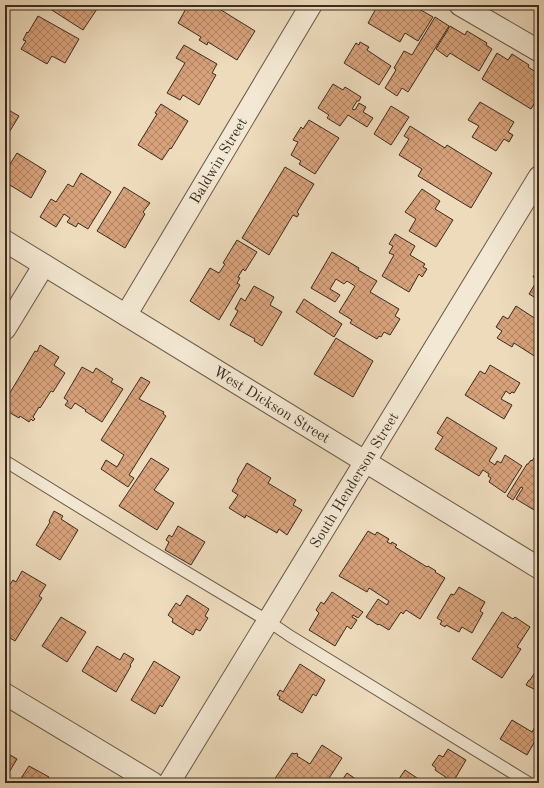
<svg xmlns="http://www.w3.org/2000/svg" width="544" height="788" viewBox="0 0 544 788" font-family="'Old Standard TT',serif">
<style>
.building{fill:url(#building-cross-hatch);stroke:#3a2c1f}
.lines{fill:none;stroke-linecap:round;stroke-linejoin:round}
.service-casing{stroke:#675846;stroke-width:13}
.minor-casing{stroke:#675846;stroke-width:23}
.service{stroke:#f3e8d3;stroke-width:11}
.minor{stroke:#f3e8d3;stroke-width:21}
.labels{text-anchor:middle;stroke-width:3.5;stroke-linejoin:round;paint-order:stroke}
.street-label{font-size:15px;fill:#3a2c1f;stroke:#f3e8d3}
</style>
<defs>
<pattern id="building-cross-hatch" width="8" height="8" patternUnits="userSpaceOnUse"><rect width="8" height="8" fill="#d8a27b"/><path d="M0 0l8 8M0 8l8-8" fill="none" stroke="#b08464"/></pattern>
</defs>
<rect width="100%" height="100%" fill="#eddbbc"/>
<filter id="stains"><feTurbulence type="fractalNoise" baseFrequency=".005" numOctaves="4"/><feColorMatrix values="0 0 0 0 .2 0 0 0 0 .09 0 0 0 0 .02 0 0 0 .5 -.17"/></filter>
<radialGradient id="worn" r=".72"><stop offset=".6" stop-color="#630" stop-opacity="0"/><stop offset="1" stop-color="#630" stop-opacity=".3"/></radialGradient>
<!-- building -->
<g class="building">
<polygon points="44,5 97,5 99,6 83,30"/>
<polygon points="188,5 213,5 255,31 237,60 208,42 207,45 199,40 201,37 178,23"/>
<polygon points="378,5 381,5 387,8 389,5 412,5 433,17 418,41 405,33 400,42 368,23"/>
<polygon points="38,16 79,39 65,63 52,56 47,64 21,49 26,41 23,40 27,32 28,33"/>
<polygon points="435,17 449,26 408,92 402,88 397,96 385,88 396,70 394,68 404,51 412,55"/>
<polygon points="450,26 465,35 467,31 487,43 486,45 492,49 479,71 450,53 447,57 436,49"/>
<polygon points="360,42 369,47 367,50 391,66 379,85 344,63 356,43 359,45"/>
<polygon points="184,45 217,64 212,73 216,75 199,105 183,95 180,100 167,93 185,63 176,58"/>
<polygon points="497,53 508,60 512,54 529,65 528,67 539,74 539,95 531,109 482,79"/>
<polygon points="333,84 343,90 345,87 361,97 359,101 357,101 352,109 355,110 359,103 366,107 363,112 373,118 367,127 348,115 340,126 327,118 329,115 318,108"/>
<polygon points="480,102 514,122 508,132 513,135 509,142 504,139 496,151 472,137 479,126 468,120"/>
<polygon points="161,104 188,121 171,149 170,148 162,160 138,145 157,114 155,113"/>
<polygon points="391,106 409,117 391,145 374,134"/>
<polygon points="5,108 19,116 5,139"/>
<polygon points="309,120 339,138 315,174 299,164 301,161 291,155 298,142 293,140 301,127 303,129"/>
<polygon points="410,126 445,148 447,145 492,173 471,208 418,176 422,169 399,155 409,139 404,136"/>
<polygon points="17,153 46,171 31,198 5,182 10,175 5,172"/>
<polygon points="285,167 314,184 297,212 299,214 297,217 293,215 269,255 242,238"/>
<polygon points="81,173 111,192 88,229 78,223 76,227 67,222 70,218 64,214 56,227 40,217 51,199 56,202 68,184 73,187"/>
<polygon points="124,187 150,203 143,212 145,214 125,248 97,231"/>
<polygon points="422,189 440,201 435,209 453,220 436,247 409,231 416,219 405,212"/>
<polygon points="395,234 415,246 410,255 425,264 423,267 427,269 422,277 419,274 409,292 382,276 394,255 389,253 393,246 389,244"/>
<polygon points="237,240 257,252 245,271 243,269 238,277 240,278 237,283 240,285 219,320 190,301 210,268 219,273 225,264 223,263"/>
<polygon points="332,252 359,268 358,270 377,281 370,292 399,309 395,316 400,319 390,335 384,332 381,337 379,336 377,339 350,323 352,320 339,312 355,286 347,281 344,284 336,279 330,289 340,295 335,302 311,288"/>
<polygon points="539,267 539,300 529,294 538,279 533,277"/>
<polygon points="254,286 274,297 270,305 282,312 262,346 254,341 255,339 230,325 238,311 235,309 241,298 245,301"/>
<polygon points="304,299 342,324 334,337 296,312"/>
<polygon points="516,306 539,321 539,359 514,343 512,347 497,338 502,331 496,327 503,316 508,319"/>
<polygon points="336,338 373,361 353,397 314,374"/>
<polygon points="40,345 59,357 54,365 65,373 53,392 51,391 40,408 39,407 33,417 35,419 33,421 31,419 29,422 20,416 19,418 5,410 5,401 35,351 37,352"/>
<polygon points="490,365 520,383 514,393 512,392 510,394 506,391 501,399 512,405 504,419 465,395 480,371 485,374"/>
<polygon points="82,367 93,373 96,368 113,379 111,382 123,389 102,422 85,411 86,410 75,403 71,409 65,405 68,401 64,398"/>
<polygon points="141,377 150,382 139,399 164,412 163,414 166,416 129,475 134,478 128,487 101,469 106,460 117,467 124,455 101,440"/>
<polygon points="447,417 497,448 489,461 495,465 497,461 501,463 505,455 522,466 505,493 489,482 491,478 488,476 489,474 483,470 479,476 435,449 443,437 437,433"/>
<polygon points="539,450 539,513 516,499 523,488 521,487 513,500 507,496 527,464 528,464 531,460 532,461"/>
<polygon points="151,458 169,469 154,490 174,503 157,530 119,506"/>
<polygon points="247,463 271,478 268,483 296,500 293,505 302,510 287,535 279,529 277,533 246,515 245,518 229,508 238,495 232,491 238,481 237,480"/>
<polygon points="54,511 63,516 61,519 78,530 60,560 36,545 50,522 49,521"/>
<polygon points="178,526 205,542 191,565 165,550 169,542 166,540 169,535 172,537"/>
<polygon points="368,531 375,535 377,532 389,539 387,542 391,544 392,542 397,545 395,547 427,567 428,566 436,571 435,572 445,578 420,619 406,610 403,614 401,612 389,630 379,624 378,625 366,617 378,599 387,605 389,601 369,588 367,592 339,576"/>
<polygon points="22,571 46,585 39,596 42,598 15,641 5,635 5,592 13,580 16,582"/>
<polygon points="459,587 485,602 480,611 483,613 472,633 462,627 459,632 446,625 445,627 440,624 442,621 437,618 451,594 454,595"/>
<polygon points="332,592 363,612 358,618 353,615 352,617 357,620 351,629 347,626 335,646 309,630 319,613 316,610 321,602 324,604"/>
<polygon points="187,595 209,609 205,616 208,618 200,631 196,629 193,635 172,622 173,619 168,615 176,603 180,606"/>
<polygon points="502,612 513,619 515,617 530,627 517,647 521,649 502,678 472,659"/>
<polygon points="61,617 86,632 67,662 42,646"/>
<polygon points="97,646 120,660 124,653 134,659 130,665 131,666 116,692 82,671"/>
<polygon points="154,661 180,677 162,707 160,705 155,714 131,700"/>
<polygon points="300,664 325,680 316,696 313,694 302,713 279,699 280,697 277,695 280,690 283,692"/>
<polygon points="539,666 539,687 536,685 534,689 526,685 529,680 530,680"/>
<polygon points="512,720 532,732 535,727 539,729 539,734 527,755 500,739"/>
<polygon points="322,745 342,758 326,783 272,783 292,753 295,754 296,753 298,754 297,756 310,764"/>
<polygon points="448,749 466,760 453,782 435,770 436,768 432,765 439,755 443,757"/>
<polygon points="5,752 17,759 5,779"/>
<polygon points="29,766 49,777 48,780 54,783 18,783"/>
<polygon points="405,770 420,780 418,783 396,783"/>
<polygon points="347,773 360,782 359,783 337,783 338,781 340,783"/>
</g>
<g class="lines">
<defs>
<polyline id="service" points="5,461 141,545 268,621 290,636 529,783"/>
<g id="minor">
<polyline points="460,5 539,51"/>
<path id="s1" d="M 5,241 L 539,568"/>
<path id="s2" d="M 126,315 L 311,5"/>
<polyline points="5,329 44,265"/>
<polyline points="5,694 153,783"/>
<path id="s3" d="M 169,783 L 539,177"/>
</g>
</defs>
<!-- service casing -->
<use href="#service" class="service-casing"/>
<!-- minor casing -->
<use href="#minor" class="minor-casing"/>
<!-- service -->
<use href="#service" class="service"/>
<!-- minor -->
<use href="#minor" class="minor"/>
</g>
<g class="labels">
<!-- street labels -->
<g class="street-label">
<text dy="5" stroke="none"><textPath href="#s2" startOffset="180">Baldwin Street</textPath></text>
<text dy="5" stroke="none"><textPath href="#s1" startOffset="313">West Dickson Street</textPath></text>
<text dy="5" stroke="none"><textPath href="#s3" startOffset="355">South Henderson Street</textPath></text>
</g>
</g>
<!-- margin -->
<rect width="544" height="788" fill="none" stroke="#eddbbc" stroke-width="20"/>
<rect x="6" y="6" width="532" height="776" fill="none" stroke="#3a2c1f" stroke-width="2"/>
<rect x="10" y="10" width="524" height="768" fill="none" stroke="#3a2c1f"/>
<rect width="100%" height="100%" filter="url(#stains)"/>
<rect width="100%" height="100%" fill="url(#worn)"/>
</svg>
